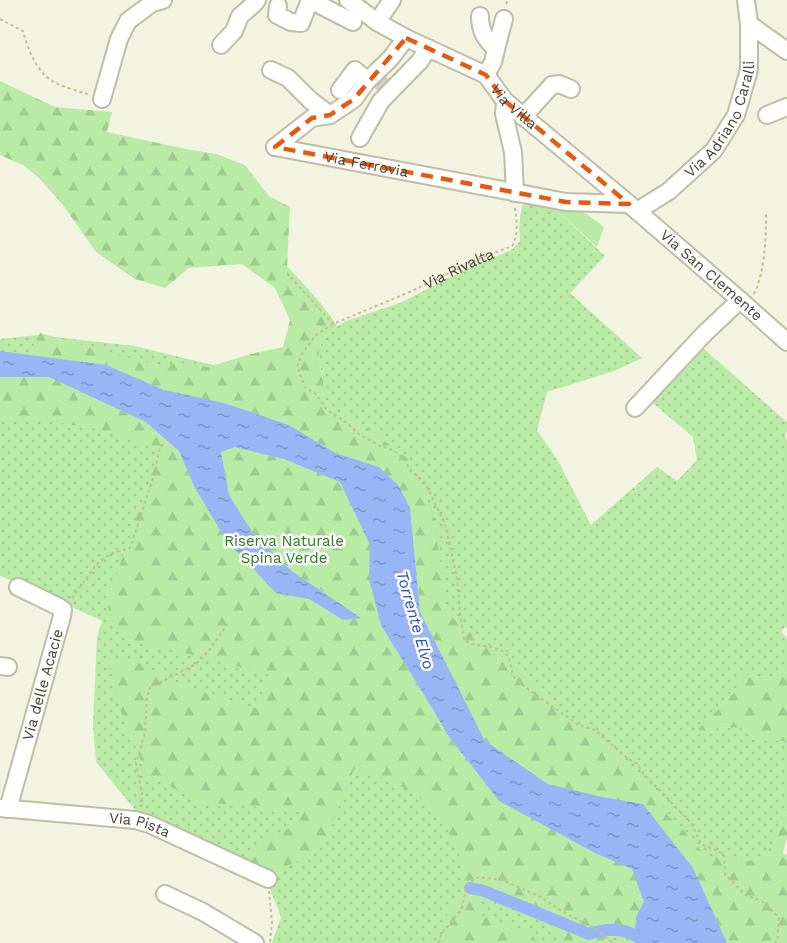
<svg xmlns="http://www.w3.org/2000/svg" width="787" height="943" viewBox="0 0 787 943" font-family="'Work Sans',sans-serif">
<style>
.grass{fill:url(#grass-dots)}
.forest{fill:url(#forest-firs)}
.garden{fill:#b9eba7}
.water{fill:url(#water-ripples)}
.lines{fill:none;stroke-linecap:round;stroke-linejoin:round}
.canal{stroke:#99b5f6;stroke-width:12}
.minor-tunnel{stroke:#d0d0bf;stroke-width:16;stroke-dasharray:16 8;stroke-linecap:butt}
.minor-casing{stroke:#bfbda4;stroke-width:20}
.path{stroke:#c2bf95;stroke-width:2;stroke-dasharray:3 3;stroke-linecap:butt}
.minor{stroke:#fff;stroke-width:16}
.marked{fill:none;stroke:#e8590c;stroke-width:4.5;stroke-dasharray:12 8;stroke-linejoin:round}
.labels{text-anchor:middle;stroke-width:5;stroke-linejoin:round;paint-order:stroke}
.street-label{font-size:15px;fill:#454332;stroke:#fff}
.park-label{font-size:15px;fill:#2a7b22;stroke:#fff}
.water-label{font-size:16px;font-style:italic;fill:#244fb9;stroke:#fff}
</style>
<defs>
<pattern id="grass-dots" width="8" height="8" patternUnits="userSpaceOnUse" patternTransform="scale(1.5)"><rect width="8" height="8" fill="#b9eba7"/><path d="M2 2h.1M6 6h.1" fill="none" stroke="#a0cb90" stroke-width="1.8" stroke-linecap="round"/></pattern>
<pattern id="forest-firs" width="22" height="20" patternUnits="userSpaceOnUse" patternTransform="scale(1.5)"><rect width="22" height="20" fill="#b9eba7"/><path d="M5 1l3.5 6h-7zM16 11l3.5 6h-7z" fill="#a0cb90"/></pattern>
<pattern id="water-ripples" width="26" height="14" patternUnits="userSpaceOnUse" patternTransform="scale(1.5)"><rect width="26" height="14" fill="#99b5f6"/><path d="M2 4q2-2 4 0t4 0M15 11q2-2 4 0t4 0" fill="none" stroke="#7f95c8"/></pattern>
</defs>
<rect width="100%" height="100%" fill="#f3f3e2"/>
<!-- grass -->
<path class="grass" d="M 524,201 L 551,205 L 605,256 L 570,293 L 642,358 L 614,371 L 547,392 L 537,430 L 558,461 L 591,525 L 657,467 L 677,481 L 697,460 L 693,437 L 648,399 L 703,348 L 787,422 L 787,431 L 785,435 L 787,440 L 787,626 L 781,631 L 787,639 L 787,673 L 773,679 L 756,680 L 728,697 L 720,708 L 705,735 L 720,727 L 741,728 L 759,741 L 784,741 L 787,743 L 787,811 L 781,822 L 776,838 L 764,859 L 744,861 L 722,859 L 787,943 L 272,943 L 281,917 L 265,876 L 141,817 L 96,762 L 93,725 L 97,637 L 102,621 L 38,591 L 0,576 L 0,339 L 38,335 L 134,346 L 234,370 L 328,406 L 323,398 L 323,379 L 318,356 L 322,340 L 337,326 L 349,320 L 400,303 L 461,272 L 513,249 L 520,241 C 519,226 519,214 524,201 Z"/>
<!-- forest -->
<g class="forest">
<path d="M 0,81 L 55,107 L 112,112 L 107,132 L 181,148 L 216,154 L 245,165 L 269,196 L 290,207 L 287,266 C 304,285 324,304 337,326 L 322,340 L 318,356 L 323,379 L 323,398 L 333,414 L 356,419 L 411,461 L 433,513 L 445,591 L 443,610 L 495,650 L 554,708 L 585,728 L 614,751 L 657,793 L 668,816 L 685,832 L 705,855 L 744,861 L 763,859 L 776,838 L 781,822 L 787,811 L 787,837 L 783,853 L 787,855 L 787,943 L 727,943 L 723,933 L 643,804 L 602,797 L 548,784 L 485,741 L 420,612 L 415,553 L 379,467 L 335,453 L 289,425 L 224,403 L 164,390 L 107,365 L 28,355 L 40,333 L 156,365 L 191,363 L 208,367 L 251,354 L 283,347 L 290,320 L 275,288 L 242,264 L 189,268 L 165,288 L 135,279 L 96,252 L 63,205 L 38,177 L 23,165 L 0,155 Z"/>
<path d="M 0,377 L 49,377 L 146,422 L 179,451 L 195,488 L 226,540 L 276,593 L 309,599 L 343,620 L 360,618 L 330,596 L 290,570 L 252,532 L 229,495 L 221,452 L 235,447 L 284,459 L 340,482 L 370,545 L 369,579 L 447,734 L 465,756 L 632,869 L 644,902 L 636,917 L 635,933 L 611,935 L 595,943 L 565,943 L 547,922 L 511,904 L 479,893 L 477,914 L 512,927 L 527,929 L 538,943 L 458,943 L 447,940 L 443,943 L 439,943 L 450,924 L 446,912 L 461,894 L 464,865 L 441,816 L 427,803 L 395,782 L 354,769 L 326,838 L 311,856 L 273,871 L 246,861 L 259,843 L 290,828 L 301,811 L 200,802 L 146,774 L 122,714 L 107,659 L 139,663 L 184,686 L 254,708 L 272,676 L 202,657 L 138,643 L 108,615 L 109,595 L 150,479 L 158,450 C 110,426 52,421 0,418 Z"/>
<path d="M 741,671 C 761,683 766,681 787,673 L 787,743 L 783,741 L 759,741 L 741,728 L 720,727 L 705,735 L 698,729 L 720,708 L 728,697 L 736,692 Z"/>
</g>
<!-- garden -->
<polygon class="garden" points="551,205 584,212 604,227 597,247"/>
<!-- water -->
<polygon class="water" points="0,351 106,365 164,390 224,403 289,425 335,453 379,467 398,485 410,508 420,612 485,741 548,784 602,797 643,804 693,868 727,943 645,943 635,933 636,917 644,902 632,869 597,854 499,801 447,734 434,711 381,625 369,579 370,545 340,482 284,459 235,447 221,452 229,495 252,532 290,570 361,618 343,620 309,599 276,593 226,540 195,488 179,451 146,422 49,377 0,377"/>
<g class="lines">
<!-- canal -->
<path class="canal" d="M 470,888 L 484,891 L 589,934 C 613,927 627,928 647,943"/>
<!-- minor-tunnel -->
<polyline class="minor-tunnel" points="375,78 386,87"/>
<defs>
<g id="minor">
<polyline points="310,0 353,22"/>
<path id="s2" d="M 348,0 L 377,22 L 406,38 L 486,75 L 505,101 L 629,204 L 740,300 L 787,342"/>
<polyline points="278,6 277,15 291,22 301,23 310,0"/>
<path d="M 480,16 C 480,31 485,39 496,49 L 493,62 L 486,75"/>
<polyline points="377,22 392,0"/>
<polyline points="749,24 787,51"/>
<polyline points="221,45 234,31 240,16 254,4 257,0"/>
<polyline points="496,49 504,19"/>
<polyline points="271,70 288,78 310,100 330,115"/>
<polyline points="340,90 355,70 367,81"/>
<polyline points="102,99 119,39 128,21 152,3 163,0"/>
<polyline points="505,101 504,114 513,152 515,193"/>
<polyline points="767,115 787,107"/>
<polyline points="523,117 552,85 559,84 571,89"/>
<polyline points="360,138 381,101 420,61 428,48"/>
<path id="s3" d="M 275,147 L 566,202 L 629,204"/>
<polyline points="275,147 312,118 330,115 354,99 367,81 390,59 406,38"/>
<path id="s4" d="M 637,211 L 669,191 L 714,150 L 736,115 L 749,70 L 749,24 L 746,0"/>
<polyline points="635,408 705,333 740,300"/>
<polyline points="0,666 8,667"/>
<path id="s5" d="M 0,808 L 135,820 L 149,824 L 268,879"/>
<path id="s6" d="M 8,809 L 62,616 L 63,610 L 59,607 L 18,587"/>
<polyline points="165,894 203,912 255,943"/>
</g>
</defs>
<!-- minor casing -->
<use href="#minor" class="minor-casing"/>
<!-- path -->
<g class="path">
<polyline points="506,4 508,0"/>
<path d="M 0,19 L 23,31 C 28,49 36,72 54,82 C 65,88 79,91 90,95"/>
<path id="s1" d="M 287,273 L 333,324 L 412,291 L 476,260 L 512,246 C 519,235 516,219 515,205"/>
<path d="M 754,294 C 765,272 766,237 766,213"/>
<path d="M 333,324 L 316,335 L 303,352 L 297,367 L 305,387 L 316,394 L 326,409 L 348,424 L 359,434 L 380,446 L 393,450 L 403,458 L 411,471 L 425,483 L 445,524 L 457,578 L 460,612 L 464,640 C 476,649 495,643 506,654 C 512,659 510,670 514,677 C 516,679 519,682 521,684 L 577,724 L 595,730 L 626,757 L 637,764 L 644,774 L 692,824 L 701,844 L 724,854 L 725,874 L 744,894 L 763,902 L 779,918 L 777,941 L 775,943"/>
<polyline points="72,598 96,565 110,554 130,548 154,475 160,447 165,443"/>
<polyline points="141,807 142,793 136,763 145,733 147,697 150,688 196,664 210,649 229,622"/>
<polyline points="269,891 272,922 270,942"/>
<polyline points="438,943 442,933 461,910 468,883 479,877 502,880 541,897 560,910 599,931 613,943"/>
</g>
<!-- minor -->
<use href="#minor" class="minor"/>
</g>
<!-- marked area -->
<path class="marked" d="M 406,38 L 486,75 L 505,101 L 629,204 L 566,202 L 275,147 L 312,118 L 330,115 L 354,99 Z"/>
<g class="labels">
<!-- street labels -->
<g class="street-label">
<text dy="5" stroke="none"><textPath href="#s2" startOffset="200">Via Villa</textPath></text>
<text dy="5" stroke="none"><textPath href="#s4" startOffset="129">Via Adriano Caralli</textPath></text>
<text dy="5" stroke="none"><textPath href="#s3" startOffset="93">Via Ferrovia</textPath></text>
<text dy="5" stroke="none"><textPath href="#s1" startOffset="206">Via Rivalta</textPath></text>
<text dy="5" stroke="none"><textPath href="#s2" startOffset="460">Via San Clemente</textPath></text>
<text dy="5" stroke="none"><textPath href="#s6" startOffset="129">Via delle Acacie</textPath></text>
<text dy="5" stroke="none"><textPath href="#s5" startOffset="141">Via Pista</textPath></text>
</g>
<!-- park labels -->
<g class="park-label">
<text x="284" y="546">Riserva Naturale<tspan x="284" dy="17">Spina Verde</tspan></text>
</g>
<!-- water labels -->
<g class="water-label">
<text transform="translate(416 620) rotate(74)" y="6">Torrente Elvo</text>
</g>
</g>
</svg>
